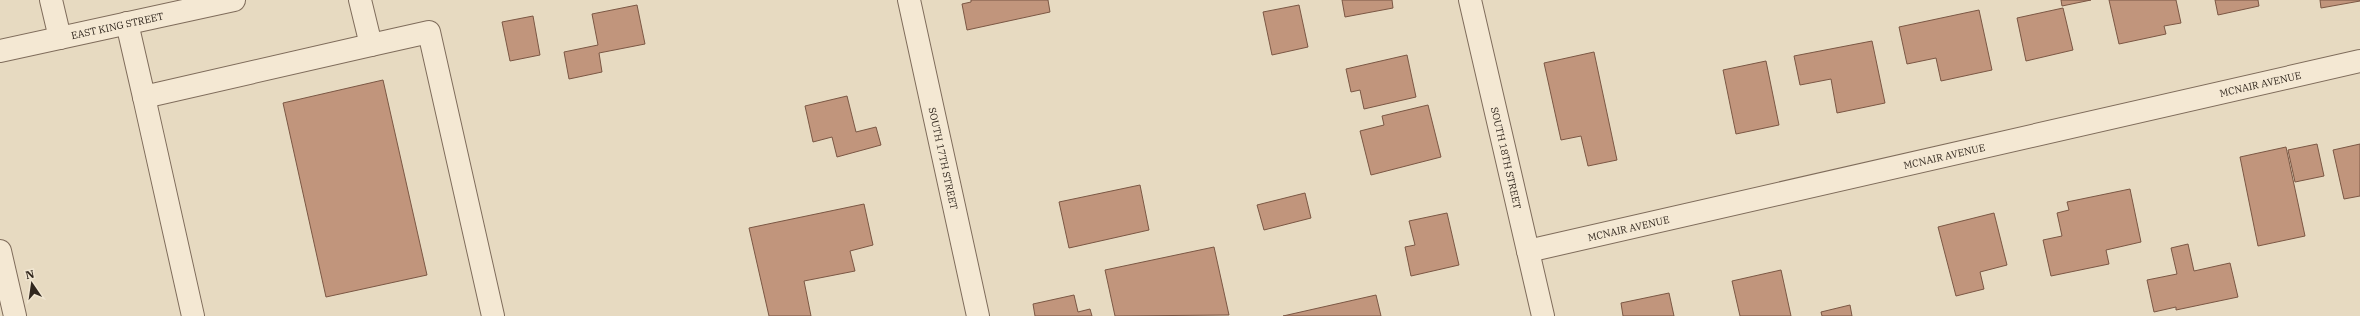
<svg xmlns="http://www.w3.org/2000/svg" width="2360" height="316" viewBox="0 0 2360 316" font-family="'IBM Plex Serif',serif">
<style>
.building{fill:#c1957c;stroke:#7b5744}
.lines{fill:none;stroke-linecap:round;stroke-linejoin:round}
.minor-casing{stroke:#7f6c5b;stroke-width:24}
.minor{stroke:#f4e8d3;stroke-width:22}
.labels{text-anchor:middle;stroke-width:3;stroke-linejoin:round;paint-order:stroke}
.street-label{font-size:10px;fill:#30261d;stroke:#f0e5d0}
</style>
<rect width="100%" height="100%" fill="#e7dac1"/>
<!-- building -->
<g class="building">
<polygon points="971,0 1048,0 1050,12 967,30 962,4 971,2"/>
<polygon points="1342,0 1392,0 1393,8 1345,17"/>
<polygon points="2061,0 2091,0 2062,6"/>
<polygon points="2109,0 2176,0 2181,23 2164,26 2166,34 2119,44"/>
<polygon points="2215,0 2258,0 2259,6 2218,15"/>
<polygon points="2320,0 2360,0 2360,1 2321,8"/>
<polygon points="637,5 645,44 599,53 602,72 569,79 564,52 598,45 592,14"/>
<polygon points="1299,5 1308,47 1272,55 1263,12"/>
<polygon points="2063,8 2073,50 2026,61 2017,18"/>
<polygon points="1979,10 1992,70 1941,81 1936,58 1907,64 1899,27"/>
<polygon points="533,16 540,55 510,61 502,22"/>
<polygon points="1872,41 1885,103 1837,113 1831,79 1800,85 1794,56"/>
<polygon points="1594,52 1617,160 1588,166 1581,136 1561,140 1544,63"/>
<polygon points="1407,55 1416,97 1364,109 1360,90 1351,92 1346,69"/>
<polygon points="1766,61 1779,125 1736,134 1723,70"/>
<polygon points="383,80 427,275 326,297 283,103"/>
<polygon points="847,96 856,132 876,127 881,145 837,157 832,137 813,142 805,106"/>
<polygon points="1428,105 1441,157 1371,175 1360,131 1384,125 1382,116"/>
<polygon points="2317,144 2324,176 2295,182 2288,150"/>
<polygon points="2360,144 2360,196 2344,199 2333,150"/>
<polygon points="2286,147 2305,236 2258,246 2240,157"/>
<polygon points="1140,185 1149,230 1069,248 1059,202"/>
<polygon points="2130,189 2141,242 2106,250 2109,264 2051,276 2043,240 2062,236 2057,213 2069,210 2067,202"/>
<polygon points="1305,193 1311,218 1264,230 1257,205"/>
<polygon points="864,204 873,245 850,251 855,271 804,281 811,316 769,316 749,228"/>
<polygon points="1447,213 1459,265 1411,276 1405,247 1415,245 1409,221"/>
<polygon points="1994,213 2007,265 1980,272 1984,289 1956,296 1938,227"/>
<polygon points="2188,244 2194,271 2230,263 2238,297 2176,310 2176,307 2154,312 2147,280 2177,274 2171,248"/>
<polygon points="1214,247 1229,315 1115,316 1105,270"/>
<polygon points="1781,270 1791,316 1740,316 1732,281"/>
<polygon points="1669,293 1674,316 1623,316 1621,303"/>
<polygon points="1074,295 1078,312 1090,309 1092,316 1035,316 1033,304"/>
<polygon points="1376,295 1381,316 1283,316"/>
<polygon points="1850,305 1852,316 1822,316 1821,312"/>
</g>
<g class="lines">
<defs>
<g id="minor">
<polyline points="51,0 60,38"/>
<path id="s1" d="M 909,0 L 978,316"/>
<path id="s2" d="M 1470,0 L 1543,316"/>
<polyline points="127,23 144,97 371,45 360,0"/>
<polyline points="371,45 429,32 493,316"/>
<path id="s3" d="M 0,51 L 234,0"/>
<polyline points="144,97 193,316"/>
<polyline points="0,251 15,316"/>
<path id="s4" d="M 1528,251 L 2360,61"/>
</g>
</defs>
<!-- minor casing -->
<use href="#minor" class="minor-casing"/>
<!-- minor -->
<use href="#minor" class="minor"/>
</g>
<g class="labels">
<!-- street labels -->
<g class="street-label">
<text dy="4" stroke="none"><textPath href="#s3" startOffset="120">EAST KING STREET</textPath></text>
<text dy="4" stroke="none"><textPath href="#s4" startOffset="751">MCNAIR AVENUE</textPath></text>
<text dy="4" stroke="none"><textPath href="#s4" startOffset="427">MCNAIR AVENUE</textPath></text>
<text dy="4" stroke="none"><textPath href="#s1" startOffset="162">SOUTH 17TH STREET</textPath></text>
<text dy="4" stroke="none"><textPath href="#s2" startOffset="162">SOUTH 18TH STREET</textPath></text>
<text dy="4" stroke="none"><textPath href="#s4" startOffset="103">MCNAIR AVENUE</textPath></text>
</g>
</g>
<!-- north arrow -->
<g transform="translate(32 284) rotate(347)" stroke="#f0e5d0" stroke-width="3" paint-order="stroke">
<path d="M0-3L7 15L0 10L-7 15Z" fill="#30261d"/>
<text y="-6" font-size="11" font-weight="bold" text-anchor="middle" fill="#30261d">N</text>
</g>
</svg>
